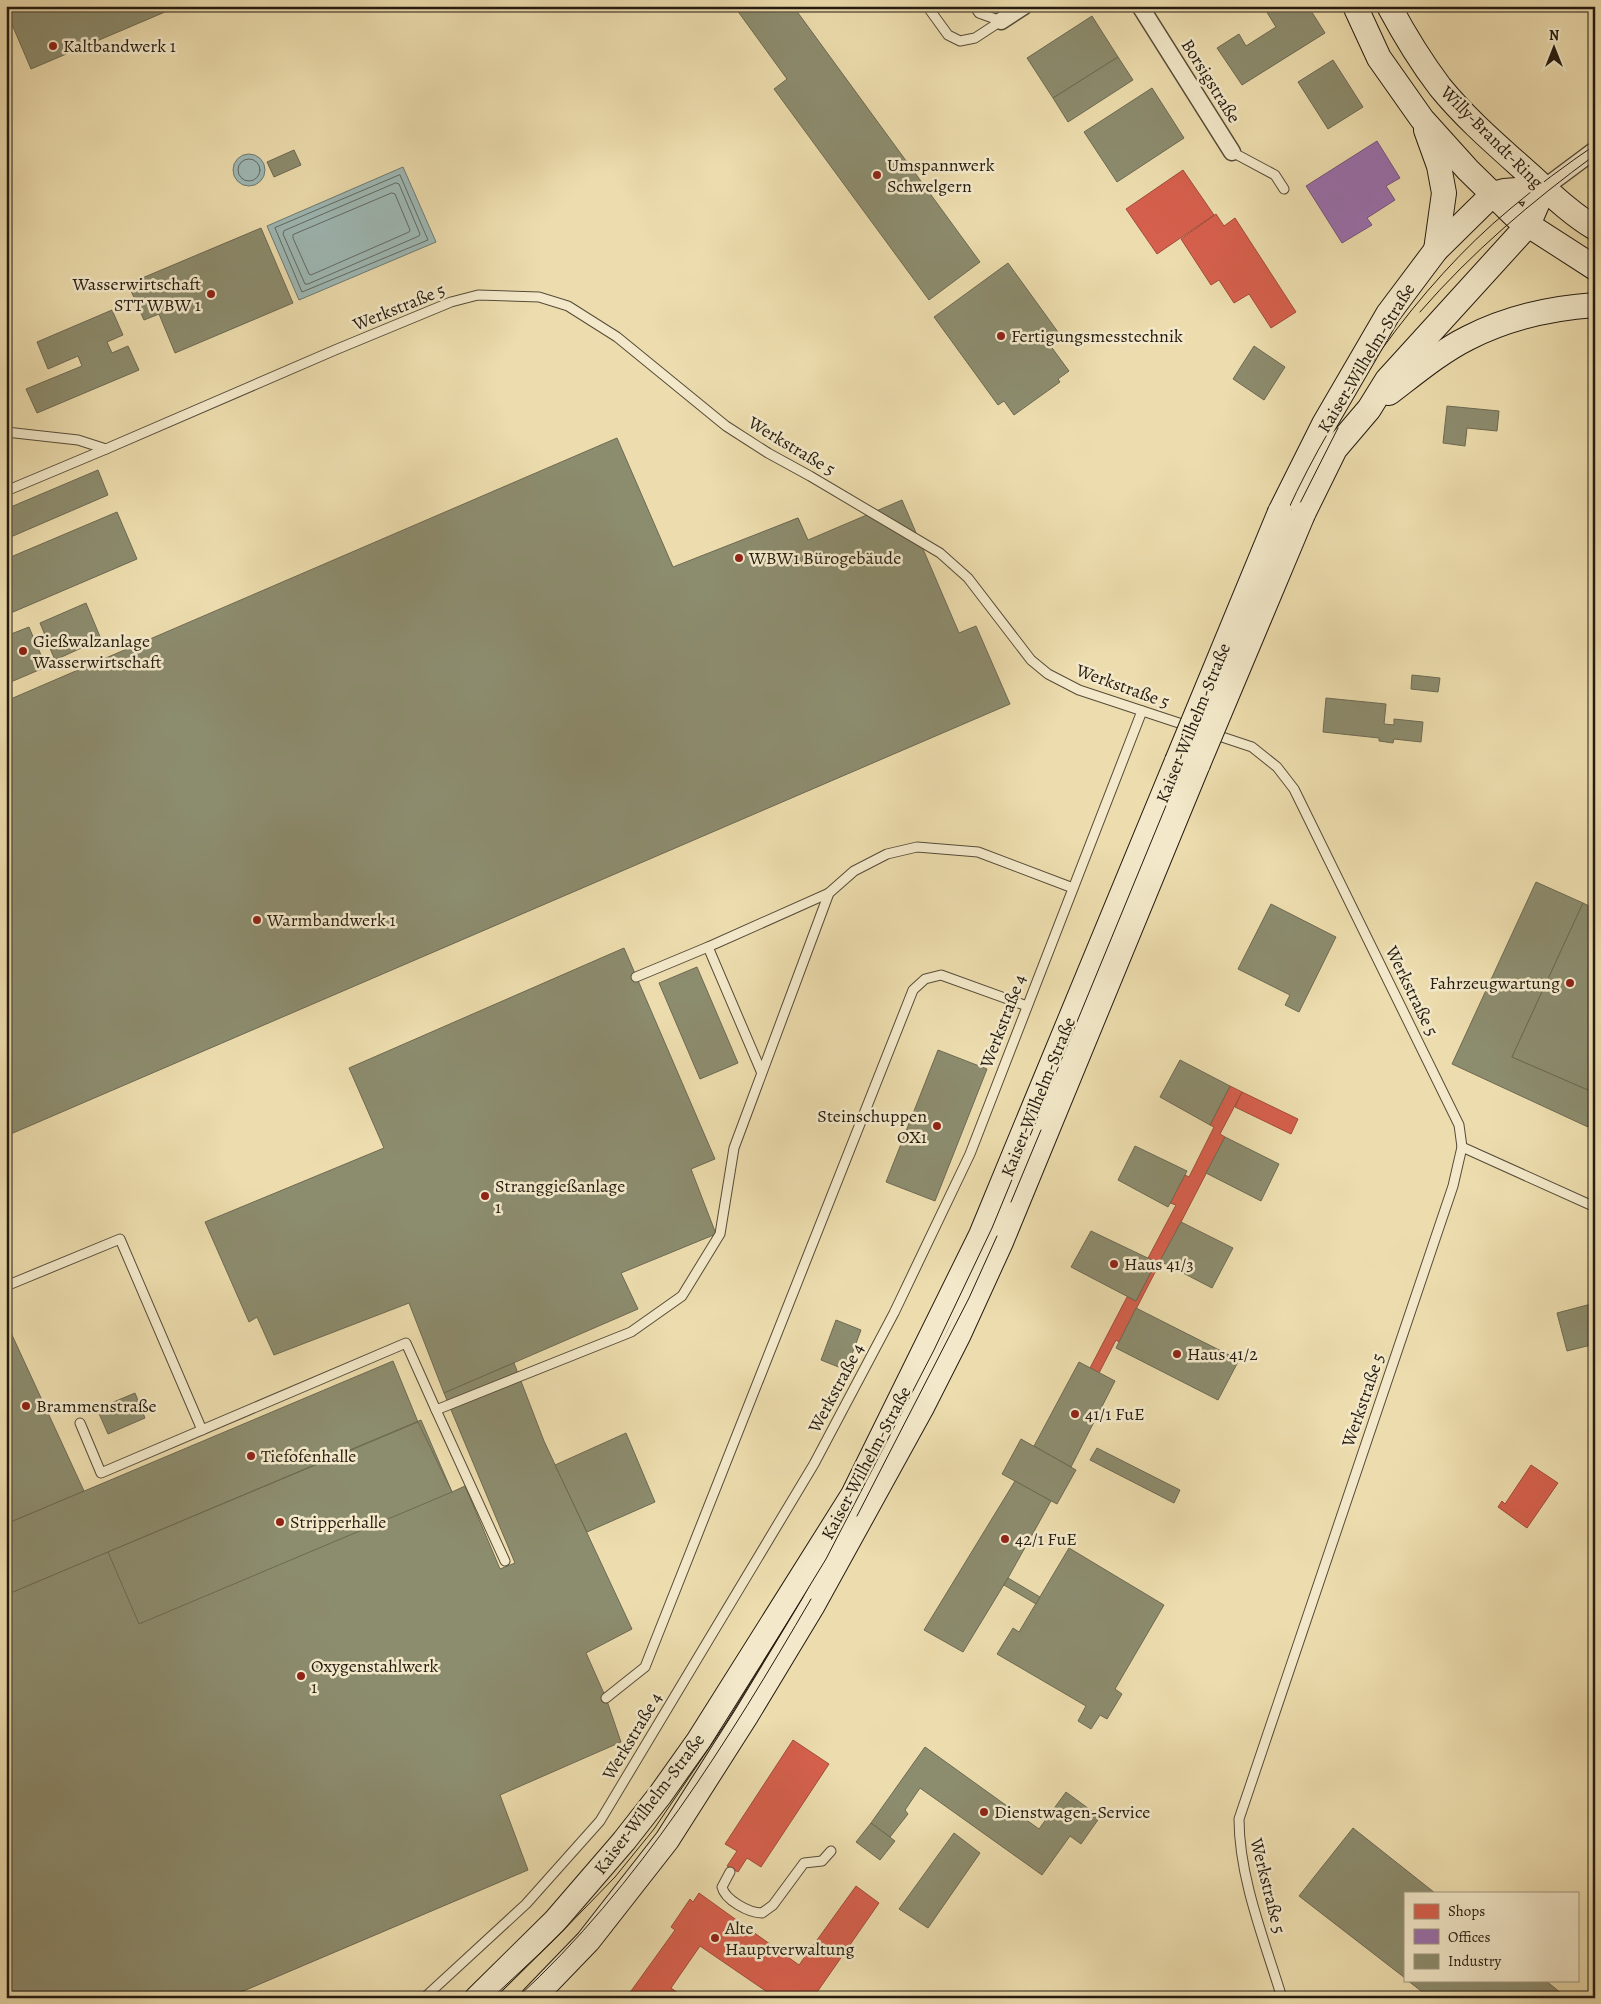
<svg xmlns="http://www.w3.org/2000/svg" width="1601" height="2004" viewBox="0 0 1601 2004" font-family="Alegreya,serif">
<style>
.water{fill:#9eb9b6;stroke:#6d7a74}
.shops{fill:#d6604d;stroke:#a14b3b}
.offices{fill:#9970ab;stroke:#76567c}
.industry{fill:#8c8c6e;stroke:#6d6a52}
.lines{fill:none;stroke-linecap:round;stroke-linejoin:round}
.shore{stroke:#616a63;stroke-width:1}
.lane-casing{stroke:#564c38;stroke-width:11}
.street-casing{stroke:#564c38;stroke-width:19}
.secondary-casing{stroke:#241b10;stroke-width:26}
.lane{stroke:#f3e9ca;stroke-width:9}
.street{stroke:#f3e9ca;stroke-width:16}
.secondary{stroke:#f3e9ca;stroke-width:24}
.tram{stroke:#241b10;stroke-width:1}
.secondary-bridge-casing{stroke:#241b10;stroke-width:26;stroke-linecap:butt}
.secondary-bridge{stroke:#f3e9ca;stroke-width:24}
.poi-dot{fill:#8f2418;stroke:#f3e9ca;stroke-width:2}
.labels{text-anchor:middle;stroke-width:5;stroke-linejoin:round;paint-order:stroke}
.poi-label{font-size:18px;fill:#241b10;stroke:#f3e9ca;text-anchor:start}
.street-label{font-size:18px;fill:#241b10;stroke:#f3e9ca}
</style>
<rect width="100%" height="100%" fill="#edddae"/>
<filter id="stains"><feTurbulence type="fractalNoise" baseFrequency=".004" numOctaves="4"/><feColorMatrix values="0 0 0 0 .2 0 0 0 0 .09 0 0 0 0 .02 0 0 0 .5 -.17"/></filter>
<radialGradient id="worn" r=".72"><stop offset=".6" stop-color="#630" stop-opacity="0"/><stop offset="1" stop-color="#630" stop-opacity=".3"/></radialGradient>
<!-- water -->
<g class="water">
<circle cx="249" cy="170" r="16"/>
<polygon points="403,167 436,242 299,300 267,226"/>
</g>
<!-- shops -->
<g class="shops">
<polygon points="1183,170 1214,215 1157,254 1126,209"/>
<polygon points="1216,214 1224,226 1235,218 1296,312 1271,328 1249,294 1234,303 1219,280 1211,285 1181,239"/>
<polygon points="798,518 809,544 679,600 668,572"/>
<polygon points="1230,1086 1242,1092 1220,1134 1225,1137 1119,1342 1116,1340 1099,1373 1090,1368 1127,1297 1136,1301 1156,1262 1148,1258 1176,1205 1170,1203 1185,1175 1189,1177 1214,1127 1210,1125"/>
<polygon points="1242,1092 1298,1119 1291,1134 1235,1107"/>
<polygon points="1531,1465 1558,1483 1527,1528 1498,1507 1502,1501 1505,1504"/>
<polygon points="793,1740 829,1764 761,1867 747,1858 738,1872 727,1866 737,1851 725,1844"/>
<polygon points="856,1886 879,1903 813,1998 772,1998 773,1996 700,1946 671,1988 685,1998 626,1998 675,1930 671,1927 690,1899 693,1902 699,1893 799,1965"/>
</g>
<!-- offices -->
<polygon class="offices" points="1377,141 1400,178 1386,186 1395,200 1367,218 1372,225 1342,243 1306,186"/>
<!-- industry -->
<g class="industry">
<polygon points="6,6 170,6 172,9 31,69 11,22 6,24"/>
<polygon points="734,6 793,6 980,262 929,300 774,89 787,79"/>
<polygon points="1263,6 1308,6 1325,33 1242,85 1217,48 1239,34 1246,46 1276,27"/>
<polygon points="1092,16 1118,57 1053,98 1027,58"/>
<polygon points="1118,57 1133,80 1068,122 1053,98"/>
<polygon points="1333,60 1363,107 1328,129 1298,82"/>
<polygon points="1152,88 1184,138 1117,182 1084,132"/>
<polygon points="294,150 301,165 274,177 267,162"/>
<polygon points="261,228 293,303 175,353 159,314 144,320 128,284"/>
<polygon points="1008,263 1058,332 1047,341 1069,371 1058,379 1060,382 1014,415 1004,401 998,405 934,317"/>
<polygon points="112,310 123,335 107,342 112,353 128,346 139,370 37,413 26,389 82,366 78,356 48,369 37,342"/>
<polygon points="1254,346 1285,367 1264,400 1233,379"/>
<polygon points="1447,406 1499,411 1497,431 1467,428 1465,446 1443,443"/>
<polygon points="617,438 673,567 798,518 808,540 902,500 959,633 976,626 1010,704 6,1136 6,701"/>
<polygon points="98,470 108,495 6,539 6,509"/>
<polygon points="117,512 137,559 6,615 6,559"/>
<polygon points="86,603 101,639 55,660 46,639 36,643 46,667 6,684 6,636 29,627 34,639 45,635 40,623"/>
<polygon points="1412,675 1440,678 1438,692 1411,689"/>
<polygon points="1326,698 1386,704 1384,724 1394,725 1394,719 1423,722 1421,742 1394,739 1393,743 1379,741 1379,738 1323,732"/>
<polygon points="1536,882 1583,903 1512,1057 1595,1093 1595,1114 1588,1127 1452,1064"/>
<polygon points="1583,903 1595,909 1595,1093 1512,1057"/>
<polygon points="1271,904 1336,937 1299,1012 1285,1005 1290,995 1238,969"/>
<polygon points="624,948 715,1159 691,1169 716,1234 621,1273 638,1309 444,1393 409,1303 274,1355 257,1317 249,1322 205,1222 384,1148 349,1068"/>
<polygon points="697,967 738,1063 700,1079 659,983"/>
<polygon points="938,1050 987,1069 935,1201 886,1182"/>
<polygon points="1180,1060 1230,1086 1210,1125 1160,1097"/>
<polygon points="1225,1137 1279,1164 1261,1201 1206,1173"/>
<polygon points="1135,1146 1187,1171 1168,1207 1118,1180"/>
<polygon points="1181,1222 1233,1248 1212,1288 1160,1261"/>
<polygon points="1091,1231 1156,1262 1136,1301 1071,1267"/>
<polygon points="1595,1303 1595,1344 1567,1351 1557,1313"/>
<polygon points="1136,1308 1239,1360 1218,1400 1116,1348"/>
<polygon points="836,1320 861,1330 846,1370 821,1360"/>
<polygon points="6,1322 84,1491 6,1524"/>
<polygon points="393,1361 418,1422 6,1595 6,1524"/>
<polygon points="1079,1362 1115,1381 1071,1467 1034,1446"/>
<polygon points="514,1363 544,1441 632,1629 586,1653 606,1698 621,1742 500,1795 528,1870 227,1998 6,1998 6,1595 421,1420 452,1492 465,1486 500,1569 515,1563 444,1393"/>
<polygon points="135,1393 145,1418 108,1434 97,1409"/>
<polygon points="418,1422 452,1492 139,1624 108,1552"/>
<polygon points="626,1433 655,1502 587,1532 555,1465"/>
<polygon points="1021,1439 1076,1470 1057,1504 1002,1474"/>
<polygon points="1097,1448 1180,1490 1174,1503 1090,1460"/>
<polygon points="1015,1481 1051,1501 1008,1578 963,1652 924,1630"/>
<polygon points="1069,1548 1164,1605 1115,1689 1122,1694 1107,1719 1100,1715 1091,1729 1078,1721 1086,1706 997,1654 1013,1628 1019,1632"/>
<polygon points="1008,1578 1040,1597 1036,1604 1004,1585"/>
<polygon points="925,1747 1039,1829 1066,1792 1100,1817 1081,1844 1070,1836 1042,1875 920,1788 905,1810 908,1814 890,1837 871,1823"/>
<polygon points="871,1823 895,1841 880,1860 856,1842"/>
<polygon points="1353,1828 1435,1893 1405,1893 1405,1978 1299,1896"/>
<polygon points="954,1833 980,1853 928,1928 899,1909"/>
<polygon points="1407,1980 1545,1980 1567,1998 1430,1998"/>
</g>
<g class="lines">
<!-- shore -->
<g class="shore">
<circle cx="249" cy="170" r="11"/>
<polygon points="400,175 428,240 302,292 275,228"/>
<polygon points="396,183 399,184 420,234 419,236 308,284 305,284 283,234 284,231"/>
<polygon points="392,193 395,194 410,230 409,232 311,275 309,274 293,238 293,235"/>
</g>
<defs>
<g id="lane">
<polyline points="927,6 948,35 960,41 975,38 1001,21"/>
<polyline points="974,6 979,13 1001,21"/>
<polyline points="1232,152 1275,175 1284,189"/>
<polyline points="6,432 78,440 106,449 335,350 451,302 478,295 539,297 568,306 617,337 726,426 768,453 810,476 940,553 968,578 1031,660 1048,674 1079,690 1191,727"/>
<polyline points="6,491 106,449"/>
<path d="M 1213,734 L 1252,747 L 1277,767 L 1294,789 L 1459,1125 L 1462,1147 L 1453,1186 L 1239,1819 C 1239,1878 1265,1942 1282,1998"/>
<polyline points="636,977 708,947"/>
<polyline points="761,1071 708,947 829,893"/>
<polyline points="1462,1147 1595,1207"/>
<polyline points="6,1286 120,1239 202,1430"/>
<polyline points="436,1410 505,1561"/>
<polyline points="80,1423 101,1473 406,1343 436,1410 631,1332 682,1296 720,1234 734,1148 829,893 854,871 887,854 917,847 978,852 1073,888"/>
<polyline points="606,1698 645,1667 913,990 925,979 941,975 1027,1006"/>
<path d="M 730,1872 L 722,1887 C 725,1900 749,1913 762,1913 L 773,1905 L 804,1863 L 822,1861 L 831,1851"/>
<polyline points="424,1998 526,1904 600,1821 814,1464 894,1313 970,1154 1142,711"/>
</g>
<g id="street">
<polyline points="1140,6 1232,152"/>
<polyline points="1001,21 1024,6"/>
<polyline points="1544,188 1595,150"/>
</g>
<g id="secondary">
<polyline points="1355,6 1379,58 1422,119 1468,170 1516,217 1595,268"/>
<path d="M 1389,6 C 1404,34 1421,62 1440,87 C 1466,119 1499,147 1530,175 C 1550,193 1571,214 1595,228"/>
<polyline points="1426,130 1439,166 1444,193 1436,250"/>
<path d="M 1389,393 C 1414,374 1440,352 1468,338 C 1507,318 1551,308 1595,305"/>
<polyline points="1280,512 1324,424 1388,314 1436,250 1493,194 1504,191 1544,188"/>
<polyline points="1303,514 1335,449 1369,409 1387,380 1528,225 1544,188"/>
<polyline points="477,1998 555,1921 624,1841 660,1795 699,1740 853,1495 981,1235 1177,761"/>
<polyline points="533,1998 588,1941 667,1840 746,1716 813,1605 921,1409 959,1334 1001,1242 1198,764"/>
</g>
</defs>
<!-- lane casing -->
<use href="#lane" class="lane-casing"/>
<!-- street casing -->
<use href="#street" class="street-casing"/>
<!-- secondary casing -->
<use href="#secondary" class="secondary-casing"/>
<!-- lane -->
<use href="#lane" class="lane"/>
<!-- street -->
<use href="#street" class="street"/>
<!-- secondary -->
<use href="#secondary" class="secondary"/>
<!-- tram -->
<g class="tram">
<path d="M 1420,312 C 1472,252 1531,202 1595,155"/>
<polyline points="1293,517 1338,428"/>
<polyline points="1011,1202 1041,1130"/>
<polyline points="857,1516 969,1298 997,1236"/>
<path d="M 492,1998 L 553,1941 L 615,1877 L 654,1829 L 726,1723 L 826,1559 L 934,1350 L 992,1228 L 1287,512 C 1337,403 1417,286 1510,209 C 1537,186 1566,165 1595,145"/>
<path d="M 517,1998 C 639,1886 728,1741 811,1599"/>
</g>
<defs>
<g id="secondary-bridge">
<polyline points="1177,761 1280,512"/>
<polyline points="1198,764 1303,514"/>
</g>
</defs>
<!-- secondary-bridge casing -->
<use href="#secondary-bridge" class="secondary-bridge-casing"/>
<!-- secondary-bridge -->
<use href="#secondary-bridge" class="secondary-bridge"/>
</g>
<!-- markers -->
<g class="poi-dot">
<circle cx="53" cy="46" r="5"/>
<circle cx="877" cy="175" r="5"/>
<circle cx="211" cy="294" r="5"/>
<circle cx="1001" cy="336" r="5"/>
<circle cx="739" cy="558" r="5"/>
<circle cx="23" cy="651" r="5"/>
<circle cx="257" cy="920" r="5"/>
<circle cx="1570" cy="983" r="5"/>
<circle cx="937" cy="1126" r="5"/>
<circle cx="485" cy="1196" r="5"/>
<circle cx="1114" cy="1264" r="5"/>
<circle cx="1177" cy="1354" r="5"/>
<circle cx="26" cy="1406" r="5"/>
<circle cx="1075" cy="1414" r="5"/>
<circle cx="251" cy="1456" r="5"/>
<circle cx="280" cy="1522" r="5"/>
<circle cx="1005" cy="1539" r="5"/>
<circle cx="301" cy="1676" r="5"/>
<circle cx="984" cy="1812" r="5"/>
<circle cx="715" cy="1938" r="5"/>
</g>
<g class="labels">
<!-- poi labels -->
<g class="poi-label">
<text x="63" y="52">Kaltbandwerk 1</text>
<text x="887" y="171">Umspannwerk<tspan x="887" dy="21">Schwelgern</tspan></text>
<text x="201" y="290" text-anchor="end">Wasserwirtschaft<tspan x="201" dy="21">STT WBW 1</tspan></text>
<text x="1011" y="342">Fertigungsmesstechnik</text>
<text x="749" y="564">WBW1 Bürogebäude</text>
<text x="33" y="647">Gießwalzanlage<tspan x="33" dy="21">Wasserwirtschaft</tspan></text>
<text x="267" y="926">Warmbandwerk 1</text>
<text x="1560" y="989" text-anchor="end">Fahrzeugwartung</text>
<text x="927" y="1122" text-anchor="end">Steinschuppen<tspan x="927" dy="21">OX1</tspan></text>
<text x="495" y="1192">Stranggießanlage<tspan x="495" dy="21">1</tspan></text>
<text x="1124" y="1270">Haus 41/3</text>
<text x="1187" y="1360">Haus 41/2</text>
<text x="36" y="1412">Brammenstraße</text>
<text x="1085" y="1420">41/1 FuE</text>
<text x="261" y="1462">Tiefofenhalle</text>
<text x="290" y="1528">Stripperhalle</text>
<text x="1015" y="1545">42/1 FuE</text>
<text x="311" y="1672">Oxygenstahlwerk<tspan x="311" dy="21">1</tspan></text>
<text x="994" y="1818">Dienstwagen-Service</text>
<text x="725" y="1934">Alte<tspan x="725" dy="21">Hauptverwaltung</tspan></text>
</g>
<!-- street labels -->
<g class="street-label">
<text transform="translate(1211 81) rotate(58)" y="6">Borsigstraße</text>
<text transform="translate(1492 137) rotate(45)" y="6">Willy-Brandt-Ring</text>
<text transform="translate(399 307) rotate(-22)" y="6">Werkstraße 5</text>
<text transform="translate(1366 358) rotate(-59)" y="6">Kaiser-Wilhelm-Straße</text>
<text transform="translate(792 446) rotate(31)" y="6">Werkstraße 5</text>
<text transform="translate(1123 686) rotate(20)" y="6">Werkstraße 5</text>
<text transform="translate(1193 723) rotate(-68)" y="6">Kaiser-Wilhelm-Straße</text>
<text transform="translate(1412 991) rotate(64)" y="6">Werkstraße 5</text>
<text transform="translate(1003 1021) rotate(-69)" y="6">Werkstraße 4</text>
<text transform="translate(1038 1097) rotate(-68)" y="6">Kaiser-Wilhelm-Straße</text>
<text transform="translate(836 1388) rotate(-62)" y="6">Werkstraße 4</text>
<text transform="translate(1363 1400) rotate(-71)" y="6">Werkstraße 5</text>
<text transform="translate(866 1463) rotate(-62)" y="6">Kaiser-Wilhelm-Straße</text>
<text transform="translate(632 1736) rotate(-59)" y="6">Werkstraße 4</text>
<text transform="translate(649 1804) rotate(-53)" y="6">Kaiser-Wilhelm-Straße</text>
<text transform="translate(1268 1886) rotate(76)" y="6">Werkstraße 5</text>
</g>
</g>
<!-- margin -->
<rect width="1601" height="2004" fill="none" stroke="#edddae" stroke-width="25"/>
<rect x="8" y="8" width="1586" height="1989" fill="none" stroke="#241b10" stroke-width="2.5"/>
<rect x="12" y="12" width="1576" height="1979" fill="none" stroke="#241b10"/>
<!-- legend -->
<rect x="1404" y="1892" width="175" height="90" fill="#f3e9ca" stroke="#a09780"/>
<rect x="1414" y="1904" width="25" height="15" fill="#d6604d" stroke="#a09780"/>
<text x="1448" y="1916" font-size="15" fill="#241b10">Shops</text>
<rect x="1414" y="1929" width="25" height="15" fill="#9970ab" stroke="#a09780"/>
<text x="1448" y="1942" font-size="15" fill="#241b10">Offices</text>
<rect x="1414" y="1954" width="25" height="15" fill="#8c8c6e" stroke="#a09780"/>
<text x="1448" y="1966" font-size="15" fill="#241b10">Industry</text>
<!-- north arrow -->
<g transform="translate(1554 48)" stroke="#f3e9ca" stroke-width="4" paint-order="stroke">
<path d="M0-4L9 19L0 12L-9 19Z" fill="#241b10"/>
<text y="-8" font-size="14" font-weight="bold" text-anchor="middle" fill="#241b10">N</text>
</g>
<rect width="100%" height="100%" filter="url(#stains)"/>
<rect width="100%" height="100%" fill="url(#worn)"/>
</svg>
